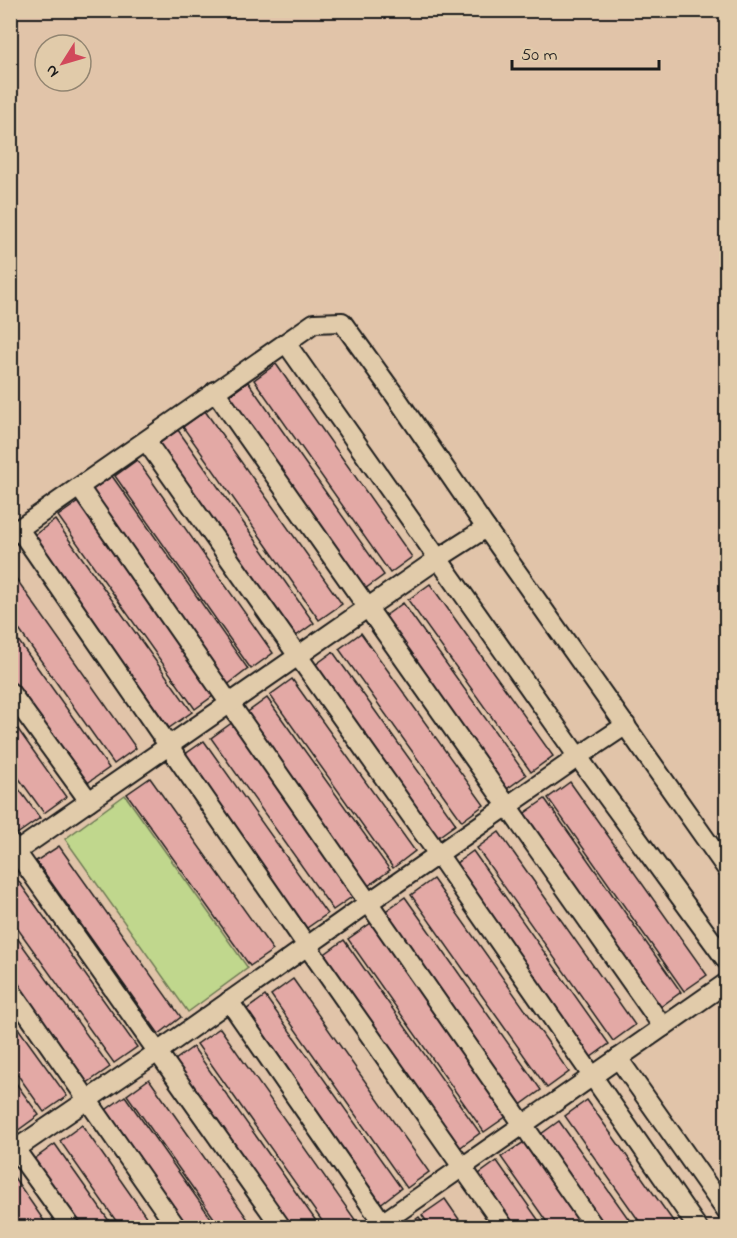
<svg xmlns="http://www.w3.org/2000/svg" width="737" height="1238" viewBox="0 0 737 1238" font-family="'Indie Flower',sans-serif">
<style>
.green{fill:#c0d78d;stroke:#6e7a54;stroke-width:1.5}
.building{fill:#e3a9a5;stroke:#1c1c1c;stroke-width:1.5}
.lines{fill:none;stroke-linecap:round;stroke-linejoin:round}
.street-casing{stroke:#1c1c1c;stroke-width:22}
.street{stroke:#e1cbaa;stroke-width:18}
</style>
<rect width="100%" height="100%" fill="#e1c4a9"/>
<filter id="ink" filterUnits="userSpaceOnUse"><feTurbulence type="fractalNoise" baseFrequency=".0167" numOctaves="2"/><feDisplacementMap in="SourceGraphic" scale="12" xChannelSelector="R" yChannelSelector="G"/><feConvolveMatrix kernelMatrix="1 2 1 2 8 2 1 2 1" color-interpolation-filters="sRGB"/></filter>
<g filter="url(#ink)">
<!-- green -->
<polygon class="green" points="125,795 248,968 188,1012 65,839"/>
<!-- building -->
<g class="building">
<polygon points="276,364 412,557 390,573 254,380"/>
<polygon points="248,382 384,575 362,591 226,398"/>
<polygon points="205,411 342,604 319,620 183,427"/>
<polygon points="178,430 314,623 292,639 156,446"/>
<polygon points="137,460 273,653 251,669 115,476"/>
<polygon points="112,476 248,669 226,686 89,492"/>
<polygon points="81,500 217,693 195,709 58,516"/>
<polygon points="55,520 192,712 169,728 33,536"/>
<polygon points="10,570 136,748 114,764 10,617"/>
<polygon points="430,584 553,756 531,772 408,600"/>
<polygon points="403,603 526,775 504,791 381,619"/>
<polygon points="10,629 109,768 86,784 10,677"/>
<polygon points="361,633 484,805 462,821 339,649"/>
<polygon points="333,652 456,824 434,840 311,668"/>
<polygon points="292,679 415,851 393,868 270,695"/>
<polygon points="267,698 390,870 368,886 245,714"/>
<polygon points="10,718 66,797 44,813 10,766"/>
<polygon points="233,722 356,894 333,910 211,738"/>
<polygon points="204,741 327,914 304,930 181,757"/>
<polygon points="10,777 40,818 17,834 10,824"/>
<polygon points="150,778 273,950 250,966 127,794"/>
<polygon points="570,782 707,975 684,991 548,798"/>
<polygon points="545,799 681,992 659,1008 522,815"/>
<polygon points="499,832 635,1025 613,1041 477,848"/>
<polygon points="59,846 181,1017 159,1034 36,861"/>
<polygon points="473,851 609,1044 587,1060 451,867"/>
<polygon points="14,875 137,1047 114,1063 10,918 10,878"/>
<polygon points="433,879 569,1072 547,1088 411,895"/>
<polygon points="405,897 541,1090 519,1106 383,913"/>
<polygon points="371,923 507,1116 484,1132 348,939"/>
<polygon points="10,928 110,1067 87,1083 10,975"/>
<polygon points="344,940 480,1133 458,1149 322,956"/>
<polygon points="293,979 429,1172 407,1188 271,995"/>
<polygon points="265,996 401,1188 379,1205 243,1012"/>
<polygon points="10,1017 67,1096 44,1112 10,1064"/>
<polygon points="220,1028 356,1221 347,1228 327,1228 197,1044"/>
<polygon points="193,1047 321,1228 287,1228 171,1063"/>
<polygon points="10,1075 39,1115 17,1131 10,1122"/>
<polygon points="149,1079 254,1228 221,1228 127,1095"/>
<polygon points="125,1096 218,1228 184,1228 103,1112"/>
<polygon points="587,1100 678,1228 644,1228 565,1116"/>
<polygon points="559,1121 635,1228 602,1228 537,1137"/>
<polygon points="82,1125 154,1228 121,1228 60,1141"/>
<polygon points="524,1142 585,1228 551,1228 501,1157"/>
<polygon points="55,1144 114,1228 80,1228 33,1160"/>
<polygon points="497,1161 544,1228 511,1228 475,1177"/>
<polygon points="11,1173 49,1228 16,1228 10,1220"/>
<polygon points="445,1199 465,1228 431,1228 422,1215"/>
<polygon points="419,1217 427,1228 404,1228"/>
</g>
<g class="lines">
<defs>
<g id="street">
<polyline points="286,343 578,757 726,960"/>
<polyline points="215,391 663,1027"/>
<polyline points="146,441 438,854 698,1228"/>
<polyline points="79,487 595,1228"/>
<polyline points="19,529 307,946 505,1228"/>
<polyline points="10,535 314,323 342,322 394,394 486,528 726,868"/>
<polyline points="10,692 89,801"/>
<polyline points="10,843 282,1228"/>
<polyline points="10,856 439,558 486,528"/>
<polyline points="10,989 177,1228"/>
<polyline points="229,1001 386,1228"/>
<polyline points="618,1058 726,1211"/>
<polyline points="10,1142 72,1228"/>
<polyline points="10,1153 159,1051 368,903 578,757 626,725"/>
<polyline points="375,1228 726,983"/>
</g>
</defs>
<!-- street casing -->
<use href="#street" class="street-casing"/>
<!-- street -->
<use href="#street" class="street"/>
</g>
</g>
<!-- margin -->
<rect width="737" height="1238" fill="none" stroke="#e1cbaa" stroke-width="36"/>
<rect x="18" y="18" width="701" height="1202" fill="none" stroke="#1c1c1c" stroke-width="2" filter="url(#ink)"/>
<!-- north arrow -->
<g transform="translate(63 63) rotate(233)"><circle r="28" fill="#e1cbaa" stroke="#928571" stroke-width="1.5"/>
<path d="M0-4.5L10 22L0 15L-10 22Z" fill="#d1495b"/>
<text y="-9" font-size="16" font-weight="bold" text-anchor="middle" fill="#1c1c1c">N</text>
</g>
<!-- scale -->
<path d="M512 60v9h147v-9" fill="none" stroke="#1c1c1c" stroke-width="3"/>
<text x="521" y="60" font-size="18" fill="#1c1c1c" stroke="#e1cbaa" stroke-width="4.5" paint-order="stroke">50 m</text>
</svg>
